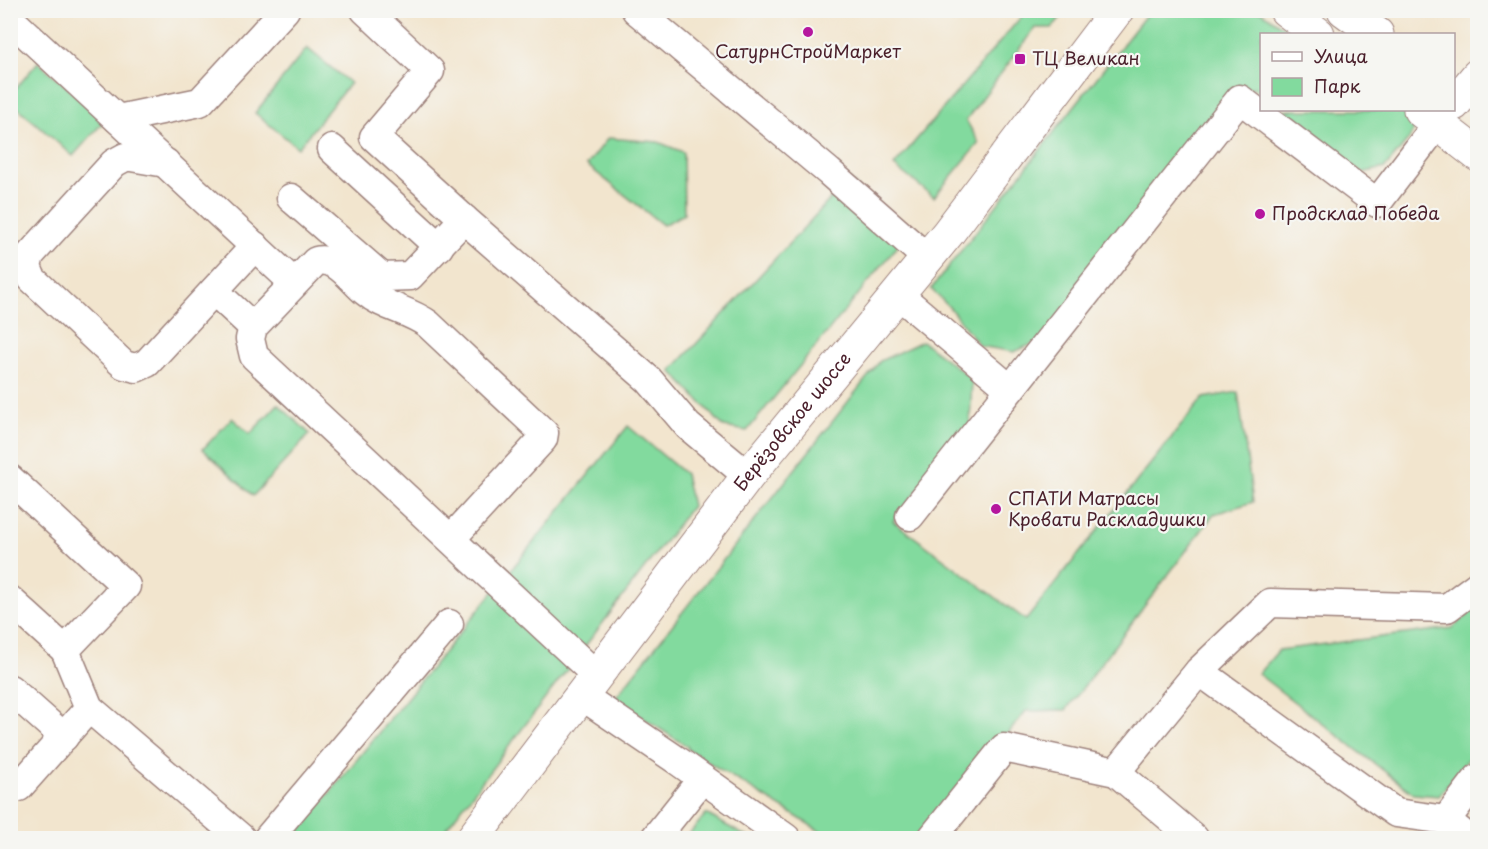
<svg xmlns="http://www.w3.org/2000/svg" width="1488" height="849" viewBox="0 0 1488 849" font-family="'Playpen Sans',sans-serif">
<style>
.green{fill:#82da9e;stroke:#667c64;stroke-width:1.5}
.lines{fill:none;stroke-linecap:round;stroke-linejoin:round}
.minor-casing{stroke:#9e827c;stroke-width:31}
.major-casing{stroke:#9e827c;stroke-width:35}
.minor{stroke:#fff;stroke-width:28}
.major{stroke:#fff;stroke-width:33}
.poi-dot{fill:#b5179e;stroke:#f6f6f2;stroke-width:2}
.labels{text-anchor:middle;stroke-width:4.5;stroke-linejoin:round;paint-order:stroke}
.poi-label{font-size:18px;fill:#4a1f2b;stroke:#f6f6f2;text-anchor:start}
.street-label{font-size:18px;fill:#4a1f2b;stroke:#f6f6f2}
</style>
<rect width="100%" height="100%" fill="#f6f6f2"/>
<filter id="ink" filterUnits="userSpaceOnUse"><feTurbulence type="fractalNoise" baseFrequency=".0167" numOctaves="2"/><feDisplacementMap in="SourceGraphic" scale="12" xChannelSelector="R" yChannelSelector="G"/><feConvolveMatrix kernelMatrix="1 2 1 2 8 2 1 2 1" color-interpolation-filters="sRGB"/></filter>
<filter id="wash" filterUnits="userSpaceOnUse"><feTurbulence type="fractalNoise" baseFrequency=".008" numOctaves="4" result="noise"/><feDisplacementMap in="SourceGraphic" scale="24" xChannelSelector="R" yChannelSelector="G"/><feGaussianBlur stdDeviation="1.35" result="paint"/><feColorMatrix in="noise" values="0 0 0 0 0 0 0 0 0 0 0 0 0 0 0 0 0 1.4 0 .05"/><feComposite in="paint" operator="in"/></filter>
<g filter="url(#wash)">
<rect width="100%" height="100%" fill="#f2e5ce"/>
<!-- green -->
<g class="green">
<polygon points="1027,10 1066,11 1052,28 1035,28 966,120 979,143 934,197 894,166"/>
<polygon points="1149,11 1260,11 1294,34 1262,34 1261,93 1253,87 1049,337 1014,352 980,346 949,307 931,289"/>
<polygon points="307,48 350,83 298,148 255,113"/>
<polygon points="38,62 105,120 73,156 11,102 11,94"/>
<polygon points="1283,110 1399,110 1409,117 1414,129 1409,139 1385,168 1362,173"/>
<polygon points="608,138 658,142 683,152 684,214 663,225 587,165"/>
<polygon points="849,179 905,237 747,431 724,427 671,371"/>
<polygon points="922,341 972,379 970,424 893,521 1026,620 1203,398 1238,392 1253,502 1214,514 1066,710 1026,711 925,838 831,838 687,749 688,747 614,699 880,361"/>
<polygon points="278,404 310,434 253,496 203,449 232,418 250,434"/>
<polygon points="628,426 685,474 692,506 439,838 293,838"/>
<polygon points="1477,594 1477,748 1439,796 1414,794 1258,674 1279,650 1452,628 1467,616"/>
<polygon points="706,814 749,838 686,838"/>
</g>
</g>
<g filter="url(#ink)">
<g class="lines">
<defs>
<g id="minor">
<polyline points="365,10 430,71 374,137 464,219 649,380 688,426 748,476"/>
<polyline points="636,10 829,172 928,259"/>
<polyline points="10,19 294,283"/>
<polyline points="118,119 200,102 285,10"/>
<polyline points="332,149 439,247"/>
<polyline points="166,163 131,157 125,157 114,163 30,255 27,267 32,279 124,365 136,368 147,363 255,246"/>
<polyline points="291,198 382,277 410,276 464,219"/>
<polyline points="214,291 253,327"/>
<polyline points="899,295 1010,389"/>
<polyline points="10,479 126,586 65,650 89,708 241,838"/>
<polyline points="910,516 1240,99 1377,203 1438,123"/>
<path d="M 451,539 L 543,439 L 544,433 L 428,324 C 409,310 384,307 366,292 C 351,280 337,256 316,261 L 253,327 L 250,339 L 254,356 L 596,675"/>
<polyline points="10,600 65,650"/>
<polyline points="1199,671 1396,813 1446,820 1468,838"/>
<polyline points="10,689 64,737"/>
<polyline points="582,696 678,761 786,838"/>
<polyline points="1116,772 1199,671 1270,603 1447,608 1478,585"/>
<polyline points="10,780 19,787 89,708"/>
<polyline points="1446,820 1478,778"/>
<polyline points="268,838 449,624"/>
<polyline points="655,838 702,779"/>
<polyline points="932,838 1004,748 1116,772 1194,838"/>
</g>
<g id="major">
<polyline points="1286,10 1318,34"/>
<polyline points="1344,10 1377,34"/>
<polyline points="1454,104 1478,75"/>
<polyline points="1420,110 1478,155"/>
<path id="s1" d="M 473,838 L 748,476 L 948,233 L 1117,10"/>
</g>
</defs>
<!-- minor casing -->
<use href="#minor" class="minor-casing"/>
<!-- major casing -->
<use href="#major" class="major-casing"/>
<!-- minor -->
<use href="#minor" class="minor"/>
<!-- major -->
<use href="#major" class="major"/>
</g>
</g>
<!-- markers -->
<g class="poi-dot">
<circle cx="808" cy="32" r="6"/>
<rect x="1014" y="53" width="12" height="12" rx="3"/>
<circle cx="1260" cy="214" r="6"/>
<circle cx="996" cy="509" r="6"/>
</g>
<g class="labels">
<!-- poi labels -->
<g class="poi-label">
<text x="808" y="58" text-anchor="middle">СатурнСтройМаркет</text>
<text x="1032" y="65">ТЦ Великан</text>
<text x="1272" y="220">Продсклад Победа</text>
<text x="1008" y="505">СПАТИ Матрасы<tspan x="1008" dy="21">Кровати Раскладушки</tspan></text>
</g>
<!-- street labels -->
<g class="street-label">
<text dy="6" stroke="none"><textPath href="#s1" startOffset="525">Берёзовское шоссе</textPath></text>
</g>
</g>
<!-- margin -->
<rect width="1488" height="849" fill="none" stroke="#f6f6f2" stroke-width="36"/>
<!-- legend -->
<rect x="1260" y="33" width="195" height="78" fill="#f6f6f2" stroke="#b1a0a2" stroke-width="1.5"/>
<rect x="1272" y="52" width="30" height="9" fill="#ffffff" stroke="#b1a0a2" stroke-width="1.5"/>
<text x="1314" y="63" font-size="18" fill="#4a1f2b">Улица</text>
<rect x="1272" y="78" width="30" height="18" fill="#82da9e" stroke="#b1a0a2" stroke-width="1.5"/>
<text x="1314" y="93" font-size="18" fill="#4a1f2b">Парк</text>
</svg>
